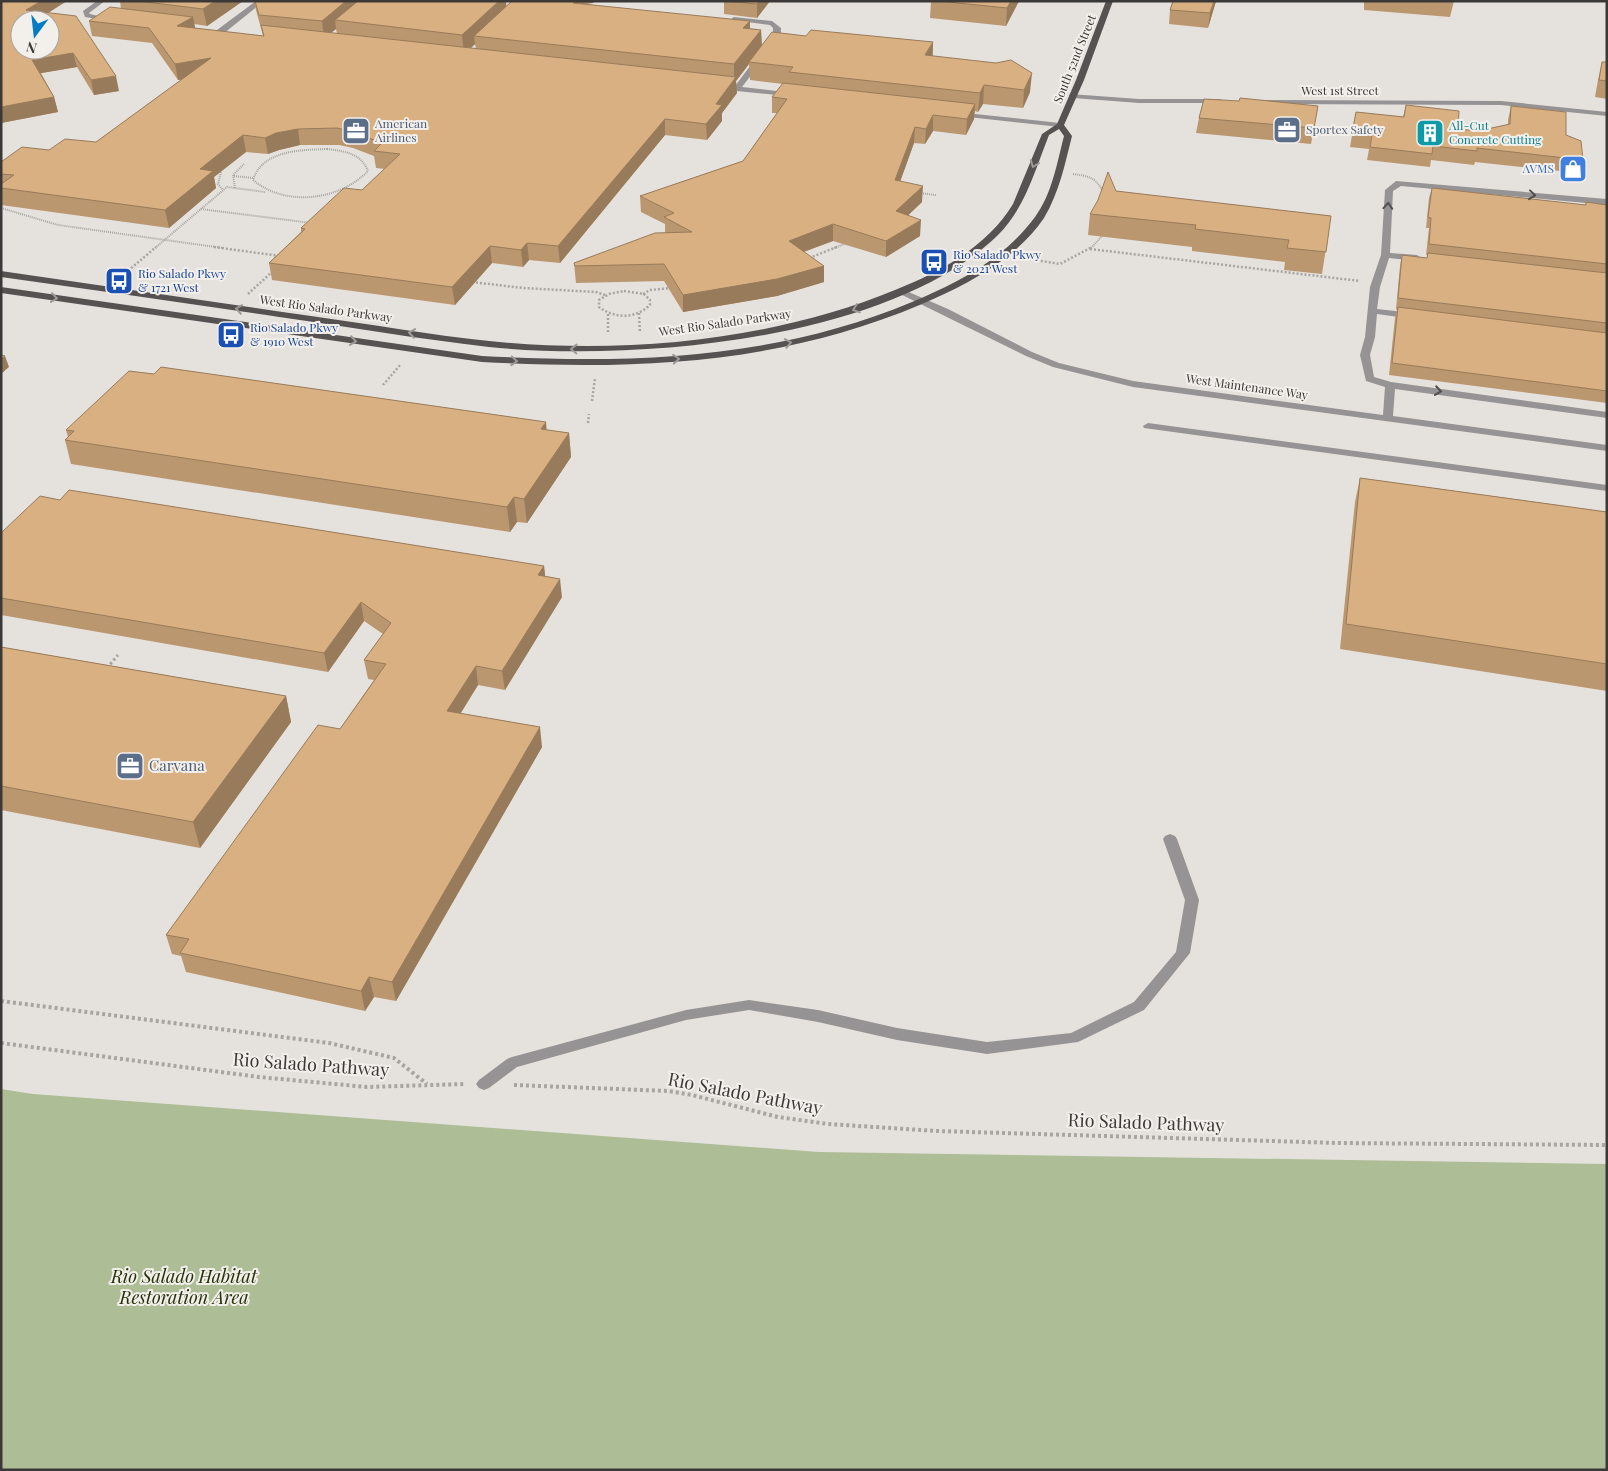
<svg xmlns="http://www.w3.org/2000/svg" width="1608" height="1471" viewBox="0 0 1608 1471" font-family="'Playfair Display',serif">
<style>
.green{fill:#adbd95}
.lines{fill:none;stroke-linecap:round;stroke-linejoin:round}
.path-far3{stroke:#a7a5a1;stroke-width:2;stroke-dasharray:1 1;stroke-linecap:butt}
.path-far2{stroke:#a7a5a1;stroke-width:2.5;stroke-dasharray:2 2;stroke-linecap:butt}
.path-far1{stroke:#a7a5a1;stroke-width:3;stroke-dasharray:2.5 2.5;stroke-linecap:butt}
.path{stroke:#a7a5a1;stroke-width:4;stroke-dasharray:3 3;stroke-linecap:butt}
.minor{fill:#959393;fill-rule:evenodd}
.major{fill:#575252;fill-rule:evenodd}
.wall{fill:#bb976f;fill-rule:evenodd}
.shaded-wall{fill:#987b5a}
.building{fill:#d9b081;stroke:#987b5a;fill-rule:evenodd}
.oneway{stroke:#9d9997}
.oneway2{stroke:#51504e}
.labels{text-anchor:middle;stroke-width:4;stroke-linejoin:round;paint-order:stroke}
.far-street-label{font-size:12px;fill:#3a3937;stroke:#f3efeb}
.far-service-label{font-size:12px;fill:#4e5e75;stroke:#f3efeb;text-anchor:start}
.far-culture-label{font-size:12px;fill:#0d838f;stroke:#f3efeb;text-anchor:start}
.far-shop-label{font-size:12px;fill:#366cbe;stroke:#f3efeb;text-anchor:end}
.far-transit-label{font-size:12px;fill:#164399;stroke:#f3efeb;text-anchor:start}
.service-label{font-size:15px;fill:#4e5e75;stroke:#f3efeb;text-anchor:start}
.near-street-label{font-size:18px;fill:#3a3937;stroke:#f3efeb}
.near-park-label{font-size:18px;font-style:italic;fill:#253208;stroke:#f3efeb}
</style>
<rect width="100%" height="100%" fill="#e5e2de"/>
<!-- green -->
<polygon class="green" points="1,1089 33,1094 819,1152 1607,1164 1607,1470 1,1470"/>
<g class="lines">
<!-- path-far3 -->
<g class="path-far3">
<path d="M 327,149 C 344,151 361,153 368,171 C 339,201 285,207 253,180 C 262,150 301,150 327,149 Z"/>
<polyline points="221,172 218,184 223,190"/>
<path d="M 1073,174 C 1088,176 1096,177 1103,192"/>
<polyline points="234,176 253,178"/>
<polyline points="235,188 233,175 244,164"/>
<polyline points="919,193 936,195"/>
<polyline points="1,208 58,225 223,248"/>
<polyline points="201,209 311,223"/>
<polyline points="155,248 227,187 265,192"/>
<polyline points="834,248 847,243"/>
<polyline points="1091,248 1103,235"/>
</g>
<!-- path-far2 -->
<g class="path-far2">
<polyline points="214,247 280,256"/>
<polyline points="1090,249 1360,281"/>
<polyline points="809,258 837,247"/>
<polyline points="1029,259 1060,264 1092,247"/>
<polyline points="122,276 156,247"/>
<polyline points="472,282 523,288 596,292 605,295"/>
<path d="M 624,291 L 644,294 L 650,300 L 650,305 C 635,319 615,319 599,307 L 599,300 L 609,294 Z"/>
<polyline points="248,294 273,271"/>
<polyline points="643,294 650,290 671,288"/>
<polyline points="639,313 640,333"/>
<polyline points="608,314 608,334"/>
<polyline points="383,385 401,364"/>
<polyline points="592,401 595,378"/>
<polyline points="588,423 589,414"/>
</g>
<!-- path-far1 -->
<polyline class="path-far1" points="107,668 118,655"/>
<!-- path -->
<g class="path">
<polyline points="1,1001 329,1043 394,1058 427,1084"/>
<polyline points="1,1043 259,1077 367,1087 465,1084"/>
<polyline points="514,1085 668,1091 692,1095 778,1117 828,1124 937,1131 1338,1143 1607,1145"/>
</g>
<!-- minor -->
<g class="minor">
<polygon points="97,1 105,1 89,13 90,14 111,19 111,21 85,17 83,11"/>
<polygon points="256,1 264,1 223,34 217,34 217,30"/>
<polygon points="734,17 772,21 781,28 781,36 742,87 793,93 797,95 796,97 717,89 716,87 720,85 735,86 773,36 773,28 770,25 732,20 732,18"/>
<polygon points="1070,94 1139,99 1220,99 1224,101 1220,103 1139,103 1073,98 1069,96"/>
<polygon points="1257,100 1501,101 1607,112 1607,116 1501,105 1260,104 1256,102"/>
<polygon points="956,112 1060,123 1064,125 1060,127 959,116 956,116"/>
<polygon points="1396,181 1607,199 1607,205 1401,186 1393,191 1390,253 1417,255 1421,258 1417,261 1389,258 1380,287 1377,309 1413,313 1418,316 1413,319 1377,314 1375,337 1370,355 1374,377 1391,382 1607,412 1607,418 1395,389 1393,416 1607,445 1607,451 1133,387 1053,367 1026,356 896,292 898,290 904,290 948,309 1032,352 1059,363 1133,381 1383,415 1385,387 1366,381 1360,355 1365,337 1370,287 1381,255 1385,190"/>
<polygon points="1148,423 1607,485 1607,491 1144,428 1143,426"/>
<polygon points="1170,834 1175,836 1177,839 1199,900 1190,953 1144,1010 1078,1042 987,1054 897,1040 818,1022 749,1010 686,1020 517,1067 489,1088 484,1090 479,1088 476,1084 479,1080 507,1059 512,1057 686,1010 749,1000 818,1010 897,1028 987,1042 1071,1033 1134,1002 1176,952 1185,900 1163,839 1165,836"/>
</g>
<!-- major -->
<path class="major" d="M 1106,1 L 1113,1 L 1084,80 L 1064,125 L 1072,136 C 1065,164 1059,193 1044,218 C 1016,259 967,285 922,304 C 778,365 637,370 482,362 L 1,293 L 1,287 L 482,356 C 630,364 773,360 912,302 C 958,283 1005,258 1035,217 C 1052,194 1057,163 1064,136 L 1059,129 L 1049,135 C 1035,170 1025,209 997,236 C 887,341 634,362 489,347 C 419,339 349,327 279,317 C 186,303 94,290 1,277 L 1,271 C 104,286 208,301 311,316 C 370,324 430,335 489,341 C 622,355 771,341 895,290 C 940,272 987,247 1013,204 L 1042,134 L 1057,124 L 1076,80 Z"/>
</g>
<!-- wall -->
<g class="wall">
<path d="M 120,1 L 243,1 L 207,26 L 194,24 L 195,28 L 263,36 L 256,10 L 254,1 L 506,1 L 506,7 L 593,3 L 586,4 L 761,30 L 762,46 L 806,36 L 933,42 L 933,56 L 1030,92 L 1023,108 L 983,104 L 978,112 L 975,111 L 974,119 L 966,135 L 933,131 L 925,144 L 914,143 L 900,181 L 922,202 L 908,215 L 920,236 L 886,257 L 833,241 L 804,252 L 824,282 L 777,296 L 683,312 L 664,281 L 576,283 L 574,263 L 665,233 L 665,224 L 641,212 L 640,196 L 743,161 L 777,113 L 772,113 L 772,97 L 783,84 L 750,80 L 749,64 L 736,81 L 737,93 L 722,113 L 722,121 L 707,140 L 665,135 L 560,263 L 529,260 L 523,267 L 492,263 L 455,305 L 272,280 L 269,263 L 301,232 L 301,228 L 362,190 L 385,169 L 376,168 L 374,156 L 353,148 L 339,145 L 300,145 L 279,150 L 268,154 L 246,152 L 214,177 L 216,188 L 169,228 L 1,205 L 1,162 L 49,150 L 96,142 L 182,80 L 178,80 L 152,43 L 92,36 L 89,21 L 121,9 ZM 336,29 L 337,33 L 331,33 ZM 475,44 L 476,49 L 471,48 Z"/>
<polygon points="724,1 770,1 757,18 724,14"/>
<polygon points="931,1 1019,1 1006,26 930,18"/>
<polygon points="1173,1 1216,1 1208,28 1169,24 1170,10"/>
<polygon points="1364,1 1454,1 1450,17 1364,10"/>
<polygon points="49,13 119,91 94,95 77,67 41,73 54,97 58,112 1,123"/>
<polygon points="1602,62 1607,62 1607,99 1595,97 1598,80"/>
<polygon points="1406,105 1458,129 1478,131 1508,125 1508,120 1511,106 1566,135 1583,160 1579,173 1475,162 1474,165 1431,160 1430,167 1367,160 1369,149 1350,147 1356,112 1403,117"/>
<polygon points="1318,106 1311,144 1196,133 1199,118"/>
<polygon points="1432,188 1585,205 1586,202 1607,205 1607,403 1389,375 1395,318 1397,310 1396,309 1400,266 1402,255 1427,258 1427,255 1426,255 1429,228 1426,228 1429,198"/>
<polygon points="1116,191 1331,216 1322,274 1284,270 1285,262 1192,251 1192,247 1088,235 1090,214"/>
<polygon points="66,430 547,430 569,433 571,457 527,523 517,522 510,532 71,464 65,440 68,437"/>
<polygon points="1360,478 1607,512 1607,691 1340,649 1355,502"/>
<polygon points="60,500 544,566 545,576 562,597 505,690 478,685 461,713 542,747 396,1001 374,997 365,1011 186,972 181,956 172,954 166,935 340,729 374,680 368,679 364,660 383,634 364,621 328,672 1,615 1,533"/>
<polygon points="1,647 286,696 291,722 200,848 1,810"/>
</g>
<!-- shaded-wall -->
<g class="shaded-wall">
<polygon points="41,1 67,1 37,20 26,10"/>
<polygon points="215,1 243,1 207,26 203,9"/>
<polygon points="346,1 369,1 335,20 336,29 324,38 322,21"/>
<polygon points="499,1 506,1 507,14 474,36 475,44 464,54 462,35"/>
<polygon points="550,1 595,1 593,3 583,4"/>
<polygon points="759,1 770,1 757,18 757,4"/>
<polygon points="1011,1 1019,1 1006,26 1007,8"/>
<polygon points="1214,1 1216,1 1208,28 1210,13"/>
<polygon points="193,17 196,32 177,26"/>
<polygon points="750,21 750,40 743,28"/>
<polygon points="761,30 762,49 749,62 749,64 736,81 737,93 722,113 722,121 707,140 706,124 716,104 734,80 734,64"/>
<polygon points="933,42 932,60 925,55"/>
<polygon points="73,53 77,67 36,74 32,60"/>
<polygon points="211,58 214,74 178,80 175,64"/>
<polygon points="1032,73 1030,92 1023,108 1024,90"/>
<polygon points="116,76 119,91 94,95 91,80"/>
<polygon points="984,85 983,104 978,112 980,93"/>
<polygon points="54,97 58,112 1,123 1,107"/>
<polygon points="975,104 974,119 966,135 967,119"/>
<polygon points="933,115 933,131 925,144 926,129"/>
<polygon points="665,119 665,135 560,263 558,246"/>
<polygon points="915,127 914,143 895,196 895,180"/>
<polygon points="298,129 300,145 279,150 268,154 265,138 276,133"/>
<polygon points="243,135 246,152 214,177 216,188 169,228 165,210 200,169"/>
<polygon points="923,186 922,202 895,228 896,211"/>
<polygon points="921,220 920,236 886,257 886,241"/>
<polygon points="833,224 833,241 789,257 789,241"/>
<polygon points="527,243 529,260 523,267 521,250"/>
<polygon points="490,246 492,263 455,305 452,287"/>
<polygon points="824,266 824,282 777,296 683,312 683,295"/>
<polygon points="5,356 9,367 1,374 1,359"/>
<polygon points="546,422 548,446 541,429"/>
<polygon points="569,433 571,457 527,523 524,499"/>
<polygon points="514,497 517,522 510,532 507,507"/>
<polygon points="544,566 546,584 538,575"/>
<polygon points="560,579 562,597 505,690 502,671"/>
<polygon points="361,602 364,621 328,672 324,653"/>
<polygon points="476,666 478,685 450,730 447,711"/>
<polygon points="286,696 291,722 200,848 193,822"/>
<polygon points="540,727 542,747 396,1001 392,982"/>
<polygon points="369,977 374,997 365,1011 361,991"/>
</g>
<!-- building -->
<g class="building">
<path d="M 1,1 L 41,1 L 26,10 L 76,16 L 116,76 L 91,80 L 73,53 L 32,60 L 54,97 L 1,107 ZM 20,20 L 50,20 L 50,50 L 20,50 Z"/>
<polygon points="138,1 215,1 203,9"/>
<polygon points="255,1 346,1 322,21 259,15"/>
<polygon points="358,1 499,1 462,35 335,20"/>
<polygon points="512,1 575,1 573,3 750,21 743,28 761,30 734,64 474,36"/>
<polygon points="725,1 759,1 757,4"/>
<polygon points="938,1 1011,1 1007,8"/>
<polygon points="1173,1 1214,1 1210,13 1170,10"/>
<polygon points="110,7 193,17 177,26 264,36 261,25 736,77 716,104 722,105 706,124 665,119 558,246 527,243 521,250 490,246 452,287 269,263 305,229 301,228 344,188 362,190 400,154 374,151 382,143 350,131 337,128 298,129 276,133 265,138 243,135 200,169 213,171 165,210 1,188 1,184 14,175 1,174 1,162 22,147 49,150 65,139 96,142 211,58 175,64 149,28 89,21"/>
<polygon points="811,30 933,42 925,55 996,63 1011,60 1032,73 1024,90 984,85 980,93 789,72 793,67 749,62 772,32 806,36"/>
<polygon points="1602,62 1607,62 1607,81 1599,80"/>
<polygon points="783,83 975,104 967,119 933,115 926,129 915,127 895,180 923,186 896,211 921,220 886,241 833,224 789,241 824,266 777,279 683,295 664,264 575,266 574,263 655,233 692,232 664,217 674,213 640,196 743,161 787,99 772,97"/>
<polygon points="1240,98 1318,106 1314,128 1199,118 1204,99 1239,101"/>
<polygon points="1406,105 1459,111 1458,129 1478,131 1510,124 1511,106 1566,112 1566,135 1581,141 1583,160 1477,148 1477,151 1433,146 1432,154 1370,147 1372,135 1352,133 1356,112 1404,117"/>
<polygon points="1108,172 1116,191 1331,216 1326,252 1287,248 1289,240 1195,229 1196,225 1090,214 1098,200"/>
<polygon points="1432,188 1586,205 1586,202 1607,205 1607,264 1429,244 1431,218 1428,217"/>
<polygon points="1428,253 1607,273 1607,323 1398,298 1402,255 1427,258"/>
<polygon points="1398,307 1607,333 1607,391 1392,363"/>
<polygon points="1,355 5,356 1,359"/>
<polygon points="161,367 546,422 541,429 569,433 524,499 514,497 507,507 65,440 74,431 66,430 129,371 154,374"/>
<polygon points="1360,478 1607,512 1607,664 1346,624"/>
<polygon points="69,490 544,566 538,575 560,579 502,671 476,666 447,711 540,727 392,982 369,977 361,991 180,953 189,939 166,935 318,725 340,729 386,664 364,660 391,623 361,602 324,653 1,598 1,533 40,496 60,500"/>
<polygon points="1,647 286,696 193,822 1,786"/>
</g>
<!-- one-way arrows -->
<defs><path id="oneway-chevron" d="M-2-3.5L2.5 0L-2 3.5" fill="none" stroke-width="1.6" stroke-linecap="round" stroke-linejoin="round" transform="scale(1.25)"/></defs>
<g class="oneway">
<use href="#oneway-chevron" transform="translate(1034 164) rotate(111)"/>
<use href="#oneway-chevron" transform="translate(54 298) rotate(8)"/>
<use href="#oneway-chevron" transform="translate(239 309) rotate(-172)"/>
<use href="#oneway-chevron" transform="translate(856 309) rotate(161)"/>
<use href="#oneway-chevron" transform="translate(412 333) rotate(-172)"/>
<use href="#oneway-chevron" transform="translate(353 341) rotate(8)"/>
<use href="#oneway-chevron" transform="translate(788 343) rotate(-11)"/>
<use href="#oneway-chevron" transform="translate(574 349) rotate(-179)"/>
<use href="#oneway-chevron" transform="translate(676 359) rotate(-5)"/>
<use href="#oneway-chevron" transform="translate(514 361) rotate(4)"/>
</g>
<g class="oneway2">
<use href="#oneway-chevron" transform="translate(1532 195) rotate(6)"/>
<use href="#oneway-chevron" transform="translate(1388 206) rotate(-86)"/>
<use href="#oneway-chevron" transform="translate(1438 391) rotate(8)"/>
</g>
<!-- icons -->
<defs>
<symbol id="office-square" viewBox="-11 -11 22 22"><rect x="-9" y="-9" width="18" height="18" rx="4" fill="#5c6f8a" stroke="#f3efeb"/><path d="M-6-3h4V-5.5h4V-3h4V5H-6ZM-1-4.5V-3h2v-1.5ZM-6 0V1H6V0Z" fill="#fff"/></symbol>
<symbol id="building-square" viewBox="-11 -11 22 22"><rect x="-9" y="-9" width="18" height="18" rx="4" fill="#0f9aa8" stroke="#f3efeb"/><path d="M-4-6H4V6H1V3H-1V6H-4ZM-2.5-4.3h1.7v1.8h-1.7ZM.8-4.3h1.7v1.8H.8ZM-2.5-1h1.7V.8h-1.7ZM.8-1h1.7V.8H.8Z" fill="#fff"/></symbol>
<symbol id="shop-square" viewBox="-11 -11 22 22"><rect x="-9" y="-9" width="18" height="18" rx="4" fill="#3f7fe0" stroke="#f3efeb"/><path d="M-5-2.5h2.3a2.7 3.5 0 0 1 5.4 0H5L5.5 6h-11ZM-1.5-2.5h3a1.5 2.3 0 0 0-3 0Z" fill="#fff"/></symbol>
<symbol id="bus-square" viewBox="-11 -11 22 22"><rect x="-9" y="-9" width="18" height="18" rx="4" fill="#1a4fb4" stroke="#f3efeb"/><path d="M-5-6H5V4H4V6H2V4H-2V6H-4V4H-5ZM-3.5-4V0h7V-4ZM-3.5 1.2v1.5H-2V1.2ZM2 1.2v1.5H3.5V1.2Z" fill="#fff"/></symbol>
</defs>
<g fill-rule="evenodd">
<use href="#office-square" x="1271" y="114" width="32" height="32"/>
<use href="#office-square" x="340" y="115" width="32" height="32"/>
<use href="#building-square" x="1414" y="117" width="32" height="32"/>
<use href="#shop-square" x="1557" y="153" width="32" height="32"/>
<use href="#bus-square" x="918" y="246" width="32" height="32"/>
<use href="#bus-square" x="103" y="265" width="32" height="32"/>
<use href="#bus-square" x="215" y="319" width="32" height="32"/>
<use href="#office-square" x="114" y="750" width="32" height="32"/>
</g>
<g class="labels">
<!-- far-street labels -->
<g class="far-street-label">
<text transform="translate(1075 59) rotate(-68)" y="4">South 52nd Street</text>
<text x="1340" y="95">West 1st Street</text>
<text transform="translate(326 309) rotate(8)" y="4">West Rio Salado Parkway</text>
<text transform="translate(725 323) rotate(-8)" y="4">West Rio Salado Parkway</text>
<text transform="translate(1247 387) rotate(8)" y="4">West Maintenance Way</text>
</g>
<!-- far-service labels -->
<g class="far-service-label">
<text x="375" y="128">American<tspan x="375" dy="14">Airlines</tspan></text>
<text x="1306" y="134">Sportex Safety</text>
</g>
<!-- far-culture labels -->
<g class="far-culture-label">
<text x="1449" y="130">All-Cut<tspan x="1449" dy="14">Concrete Cutting</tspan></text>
</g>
<!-- far-shop labels -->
<g class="far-shop-label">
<text x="1554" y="173">AVMS</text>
</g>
<!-- far-transit labels -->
<g class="far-transit-label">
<text x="953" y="259">Rio Salado Pkwy<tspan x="953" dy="14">&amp; 2021 West</tspan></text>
<text x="138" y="278">Rio Salado Pkwy<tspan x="138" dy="14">&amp; 1721 West</tspan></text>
<text x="250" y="332">Rio Salado Pkwy<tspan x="250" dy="14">&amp; 1910 West</tspan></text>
</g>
<!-- service labels -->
<g class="service-label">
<text x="149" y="771">Carvana</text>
</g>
<!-- near-street labels -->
<g class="near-street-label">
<text transform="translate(311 1065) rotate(4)" y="6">Rio Salado Pathway</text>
<text transform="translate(745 1094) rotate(11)" y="6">Rio Salado Pathway</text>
<text transform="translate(1146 1123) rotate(2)" y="6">Rio Salado Pathway</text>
</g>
<!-- near-park labels -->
<g class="near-park-label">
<text x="184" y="1283">Rio Salado Habitat<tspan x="184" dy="21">Restoration Area</tspan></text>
</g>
</g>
<!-- border -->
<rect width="1608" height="1471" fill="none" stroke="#3a3937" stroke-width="5"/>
<!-- north arrow -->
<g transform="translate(35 35) rotate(195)"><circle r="24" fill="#f3efeb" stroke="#a9a6a3"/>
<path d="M0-4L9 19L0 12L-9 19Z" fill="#047cc5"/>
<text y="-8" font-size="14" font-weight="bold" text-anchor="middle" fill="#3a3937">N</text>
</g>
</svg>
